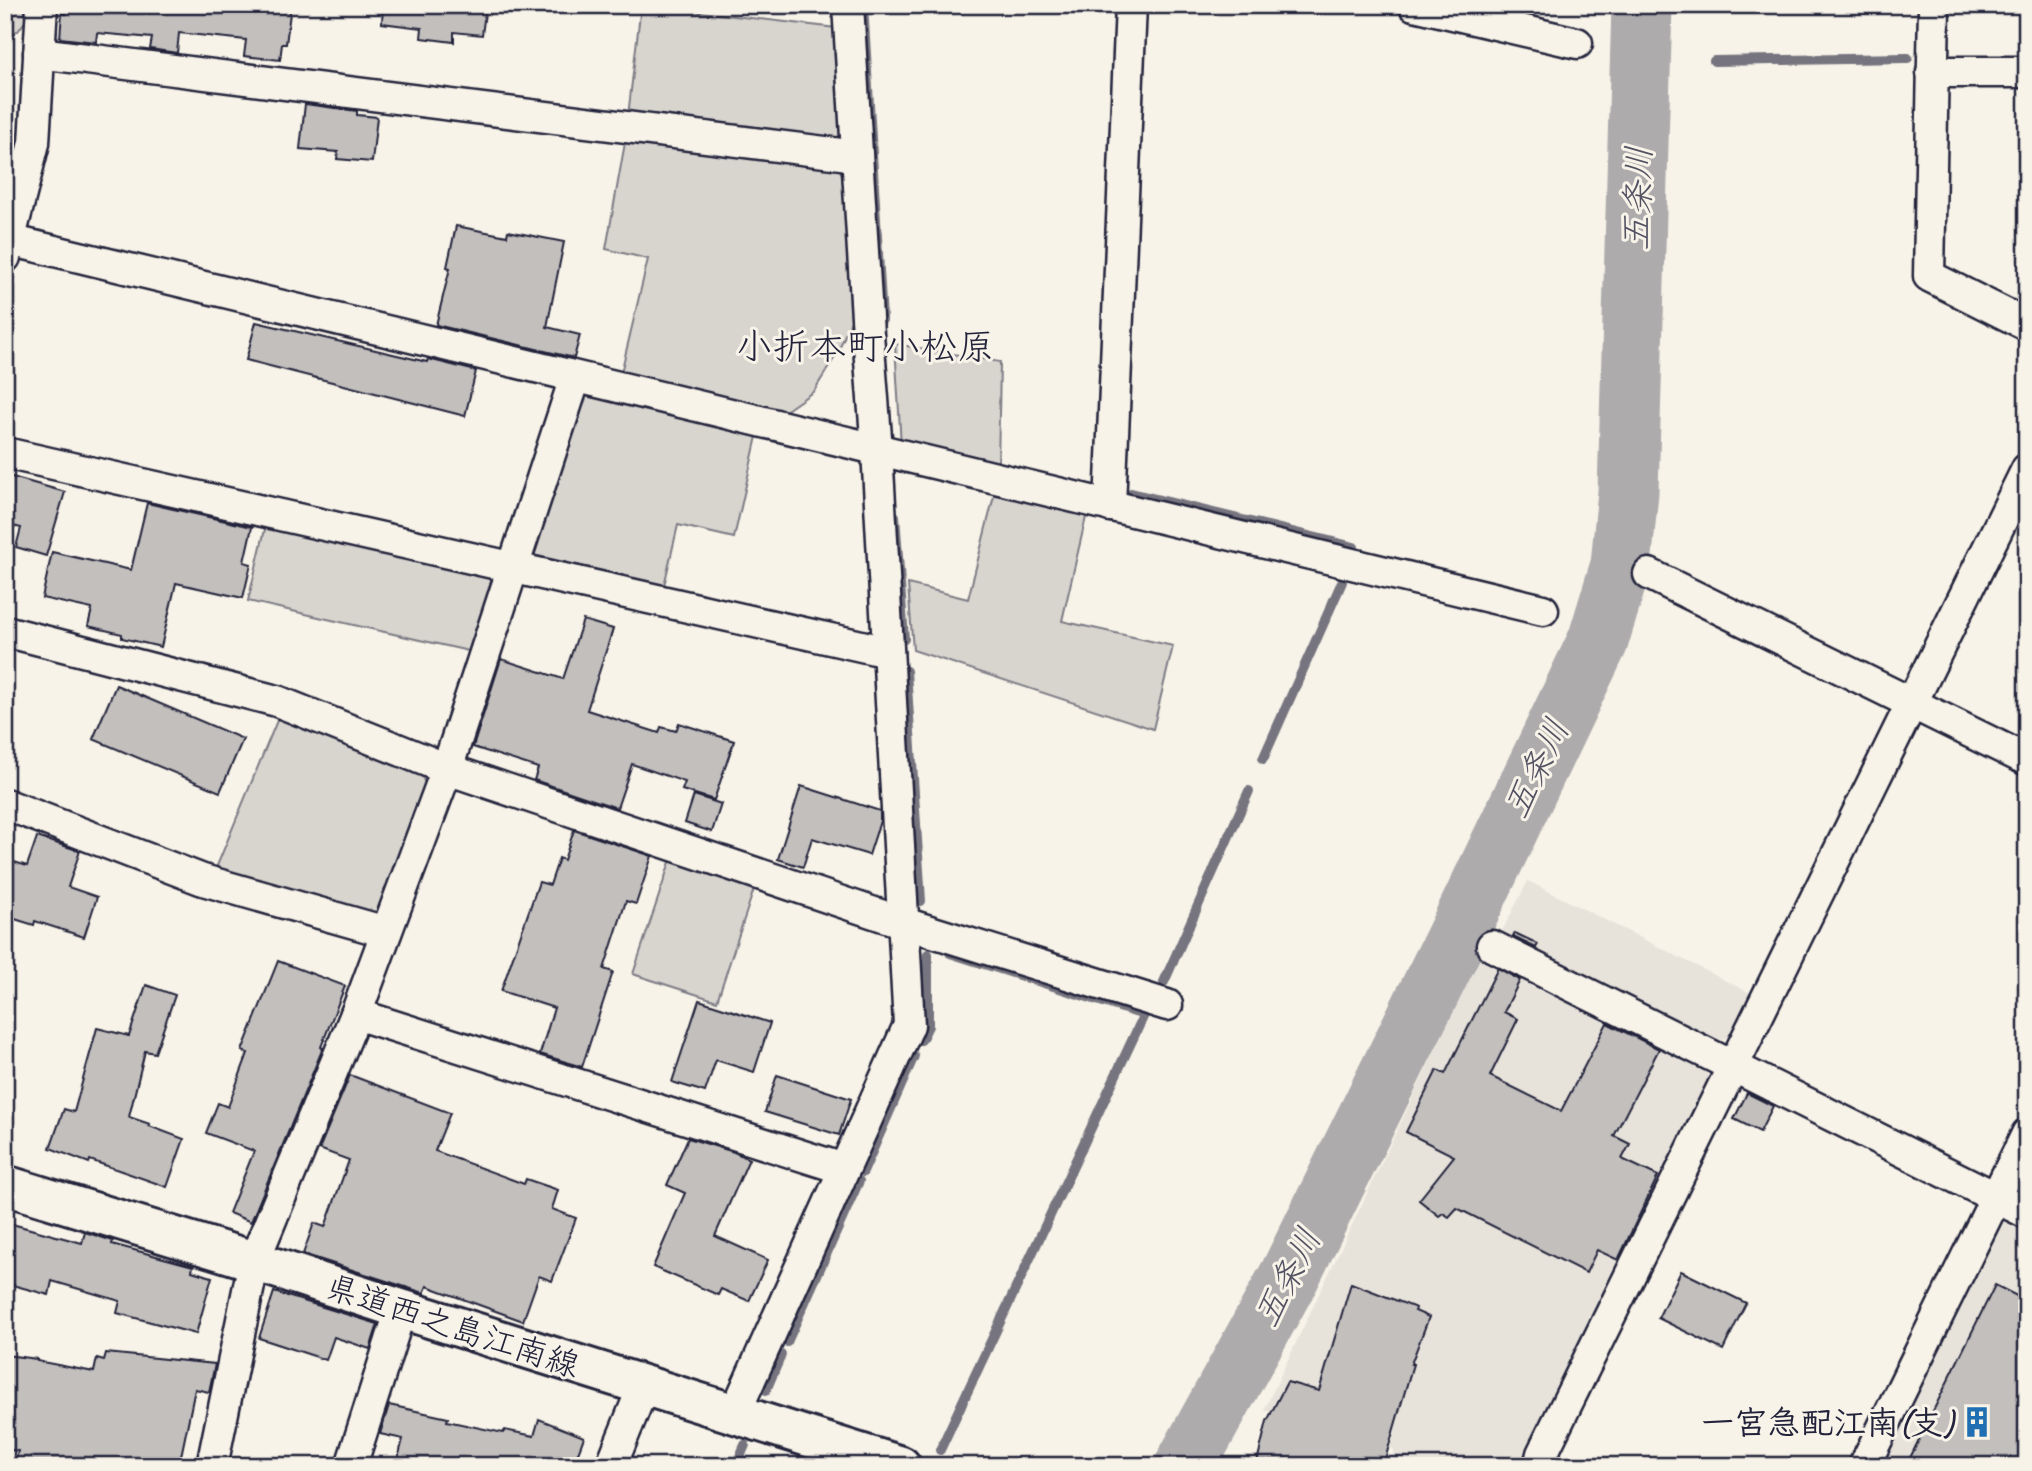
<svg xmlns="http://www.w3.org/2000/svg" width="2032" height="1471" viewBox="0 0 2032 1471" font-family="Caveat,'Klee One',sans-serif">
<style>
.built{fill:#e7e3db}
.green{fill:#d8d5cf;stroke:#7d7c85;stroke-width:2}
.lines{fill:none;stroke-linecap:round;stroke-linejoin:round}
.stream{stroke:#76747f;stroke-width:10}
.river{stroke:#aeabad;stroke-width:61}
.building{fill:#c2bfbd;stroke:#22223b;stroke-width:2}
.minor-casing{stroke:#22223b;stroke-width:35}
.secondary-casing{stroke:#22223b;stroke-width:44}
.minor{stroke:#f7f3e8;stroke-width:30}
.secondary{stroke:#f7f3e8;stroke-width:38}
.labels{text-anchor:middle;stroke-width:6;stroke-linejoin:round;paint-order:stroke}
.street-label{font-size:33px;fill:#22223b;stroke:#f7f3e8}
.poi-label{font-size:33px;font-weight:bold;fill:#22223b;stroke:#f7f3e8;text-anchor:end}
.water-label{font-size:35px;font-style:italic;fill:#535263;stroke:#f7f3e8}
.quarter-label{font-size:37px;fill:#22223b;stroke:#f7f3e8}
</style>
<rect width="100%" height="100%" fill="#f7f3e8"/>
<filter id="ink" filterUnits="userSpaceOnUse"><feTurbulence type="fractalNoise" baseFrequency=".0143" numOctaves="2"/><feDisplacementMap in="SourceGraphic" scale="14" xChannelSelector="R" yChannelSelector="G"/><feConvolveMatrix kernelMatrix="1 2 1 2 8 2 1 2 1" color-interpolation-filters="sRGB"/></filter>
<g filter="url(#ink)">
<!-- built -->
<g class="built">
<polygon points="1528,881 1754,995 1735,1034 1718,1042 1500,935"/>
<polygon points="1479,958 1705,1068 1710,1083 1525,1466 1390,1466 1394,1449 1264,1410"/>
<polygon points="2006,1213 2027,1223 2027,1466 1875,1466 1993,1222"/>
</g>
<!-- green -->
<g class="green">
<polygon points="5,5 28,5 26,20 18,31 5,32"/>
<polygon points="641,5 836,28 841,134 831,142 628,116"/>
<polygon points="626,137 835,164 844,176 853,316 838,352 814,391 784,412 621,373 648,259 606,249"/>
<polygon points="895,344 1000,362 998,468 901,446"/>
<polygon points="592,393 758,432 734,538 678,525 663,590 539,562 530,548 581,400"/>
<polygon points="995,492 1087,513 1062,621 1173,646 1153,729 913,650 908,584 968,599"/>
<polygon points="266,525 494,577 473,652 248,601"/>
<polygon points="278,718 421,774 427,788 382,911 367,918 214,873"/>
<polygon points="671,859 755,886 717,1001 633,974"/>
</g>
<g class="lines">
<!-- stream -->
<g class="stream">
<polyline points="863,5 882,320"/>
<polyline points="1640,55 1659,60"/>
<polyline points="1714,61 1908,58"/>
<polyline points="1131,493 1354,547"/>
<polyline points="895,516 904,639"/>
<polyline points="906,671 921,901"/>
<polyline points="1263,759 1342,582"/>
<polyline points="1164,982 1249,791"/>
<polyline points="921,1040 928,1026 928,954"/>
<polyline points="863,1172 914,1056"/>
<polyline points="787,1342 859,1181"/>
<polyline points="766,1390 781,1355"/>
<polyline points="940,1450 1144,1015 950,953"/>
<polyline points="736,1466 745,1445"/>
</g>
<!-- river -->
<polyline class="river" points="1185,1466 1290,1275 1456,938 1598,641 1621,565 1628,492 1642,5"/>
</g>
<!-- building -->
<g class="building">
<polygon points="67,5 291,5 286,44 282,44 280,60 244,56 246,40 179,33 177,53 150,49 152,38 97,33 96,42 60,38 62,13 66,14"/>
<polygon points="383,5 486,5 482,35 454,32 454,42 421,38 422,28 382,23"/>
<polygon points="305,104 357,111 357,115 377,117 372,162 337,159 338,152 300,149"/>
<polygon points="456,226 507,236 508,231 564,242 547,327 580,335 574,358 436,325 450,268 447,267"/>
<polygon points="256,322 427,362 428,359 476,371 465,416 246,360"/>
<polygon points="5,475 65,492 46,556 16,547 21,528 5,524"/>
<polygon points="147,503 252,527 244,562 251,564 243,598 176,583 161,647 122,638 122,634 88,626 92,609 42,598 52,552 131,570"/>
<polygon points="583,620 613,629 587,710 659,733 661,727 676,731 679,723 734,741 714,800 682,790 685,782 632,764 617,808 534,780 538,768 473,747 501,659 563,679"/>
<polygon points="116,685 243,739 220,792 93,739"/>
<polygon points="801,786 880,811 880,821 869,855 812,838 803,867 778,859"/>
<polygon points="694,795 721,804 712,832 685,823"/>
<polygon points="574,830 652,856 636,904 626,901 604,969 613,972 582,1067 540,1054 554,1008 501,991 539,882 550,885 559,858 564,860"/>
<polygon points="37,837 80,851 68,887 97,897 84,937 35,921 34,925 5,916 5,859 27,866"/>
<polygon points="1515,933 1538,944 1536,948 1513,937"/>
<polygon points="278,961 345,986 321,1047 323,1048 251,1222 229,1213 254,1151 206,1133 218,1103 228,1107 248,1053 242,1051"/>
<polygon points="1498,968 1520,980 1504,1012 1518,1019 1490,1076 1561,1111 1607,1023 1659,1049 1614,1136 1630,1144 1622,1159 1658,1176 1618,1260 1597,1250 1586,1273 1457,1208 1449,1217 1443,1213 1439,1216 1419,1200 1454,1156 1406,1132 1437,1070 1445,1074"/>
<polygon points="146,985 175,995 155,1053 145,1051 129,1117 150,1124 149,1126 184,1139 167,1187 90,1160 89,1163 50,1148 64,1109 74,1112 97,1028 129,1036"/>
<polygon points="699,1000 770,1023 754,1072 716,1060 705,1092 672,1082"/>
<polygon points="350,1075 450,1113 435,1151 524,1184 526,1179 558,1190 552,1209 576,1218 552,1281 539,1276 523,1321 427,1286 424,1293 303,1254 314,1223 325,1227 349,1160 319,1149"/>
<polygon points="777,1075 851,1099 839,1135 765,1112"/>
<polygon points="1747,1093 1773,1106 1760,1132 1734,1119"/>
<polygon points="688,1138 734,1152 749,1159 715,1236 768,1260 749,1301 721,1289 718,1295 653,1267 685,1193 667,1185"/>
<polygon points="12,1224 82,1243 85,1232 113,1241 112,1244 193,1266 192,1271 212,1277 196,1334 117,1313 120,1301 52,1281 49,1295 5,1283 5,1249"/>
<polygon points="1681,1271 1746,1303 1723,1350 1658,1318"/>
<polygon points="1351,1283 1416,1308 1415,1311 1429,1317 1411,1364 1413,1364 1383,1466 1256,1466 1267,1421 1287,1382 1319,1391"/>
<polygon points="1995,1285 2027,1301 2027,1466 1906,1466"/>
<polygon points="274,1292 378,1324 370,1349 334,1337 326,1360 259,1338"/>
<polygon points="106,1353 215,1364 209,1392 195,1389 179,1466 14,1466 18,1451 5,1449 5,1355 37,1359 37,1361 94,1372 97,1358 104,1360"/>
<polygon points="389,1405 448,1418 447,1421 503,1433 505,1430 534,1436 539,1419 584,1437 573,1466 396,1466 403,1439 380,1434"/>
</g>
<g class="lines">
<defs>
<g id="minor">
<polyline points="1414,5 1577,43"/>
<polyline points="1934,5 1929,276 2027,325"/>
<polyline points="39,53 857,156"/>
<polyline points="1932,72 2027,72"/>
<polyline points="5,239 1543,610"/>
<polyline points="5,257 34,143 42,5"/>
<polyline points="5,453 888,652"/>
<polyline points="1110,506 1131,5"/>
<polyline points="1649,574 2027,760"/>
<polyline points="5,631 277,701 447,769 904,923 1167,1005"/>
<polyline points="5,804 203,880 386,932"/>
<polyline points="1492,946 2027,1213"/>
<polyline points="356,1014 844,1169"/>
<polyline points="735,1413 909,1025 877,450 868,334 848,5"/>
<polyline points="212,1466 254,1261 356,1014 447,769 575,378"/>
<polyline points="351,1466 401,1309"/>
<polyline points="611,1466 644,1385"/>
<polyline points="1539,1466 1542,1454 2027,469"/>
<polyline points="1864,1466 2027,1134"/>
</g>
<polyline id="secondary" points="5,1185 254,1261 401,1309 901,1466"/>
</defs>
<!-- minor casing -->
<use href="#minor" class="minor-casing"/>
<!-- secondary casing -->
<use href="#secondary" class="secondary-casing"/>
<!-- minor -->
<use href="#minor" class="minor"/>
<!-- secondary -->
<use href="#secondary" class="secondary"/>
</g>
</g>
<!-- icons -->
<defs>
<symbol id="building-bare" viewBox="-9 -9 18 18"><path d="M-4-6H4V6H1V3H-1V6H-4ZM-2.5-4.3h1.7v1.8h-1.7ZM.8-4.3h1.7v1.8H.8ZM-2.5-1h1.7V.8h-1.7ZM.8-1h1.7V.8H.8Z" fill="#1f6fb2" stroke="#f7f3e8" stroke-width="2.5" paint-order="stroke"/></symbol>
</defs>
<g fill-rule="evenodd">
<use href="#building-bare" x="1955" y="1400" width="44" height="44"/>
</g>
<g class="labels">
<!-- street labels -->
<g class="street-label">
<text transform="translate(453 1325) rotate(18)" y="12">県道西之島江南線</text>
</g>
<!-- poi labels -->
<g class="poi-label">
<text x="1954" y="1434">一宮急配江南(支)</text>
</g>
<!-- water labels -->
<g class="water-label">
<text transform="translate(1637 198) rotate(-88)" y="12">五条川</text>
<text transform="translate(1536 768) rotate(-64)" y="12">五条川</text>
<text transform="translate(1287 1277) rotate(-63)" y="12">五条川</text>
</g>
<!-- quarter labels -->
<g class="quarter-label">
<text x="865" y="359">小折本町小松原</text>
</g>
</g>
<!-- margin -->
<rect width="2032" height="1471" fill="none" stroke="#f7f3e8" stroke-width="28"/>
<rect x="14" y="14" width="2004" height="1443" fill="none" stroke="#22223b" stroke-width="2.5" filter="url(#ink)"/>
</svg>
